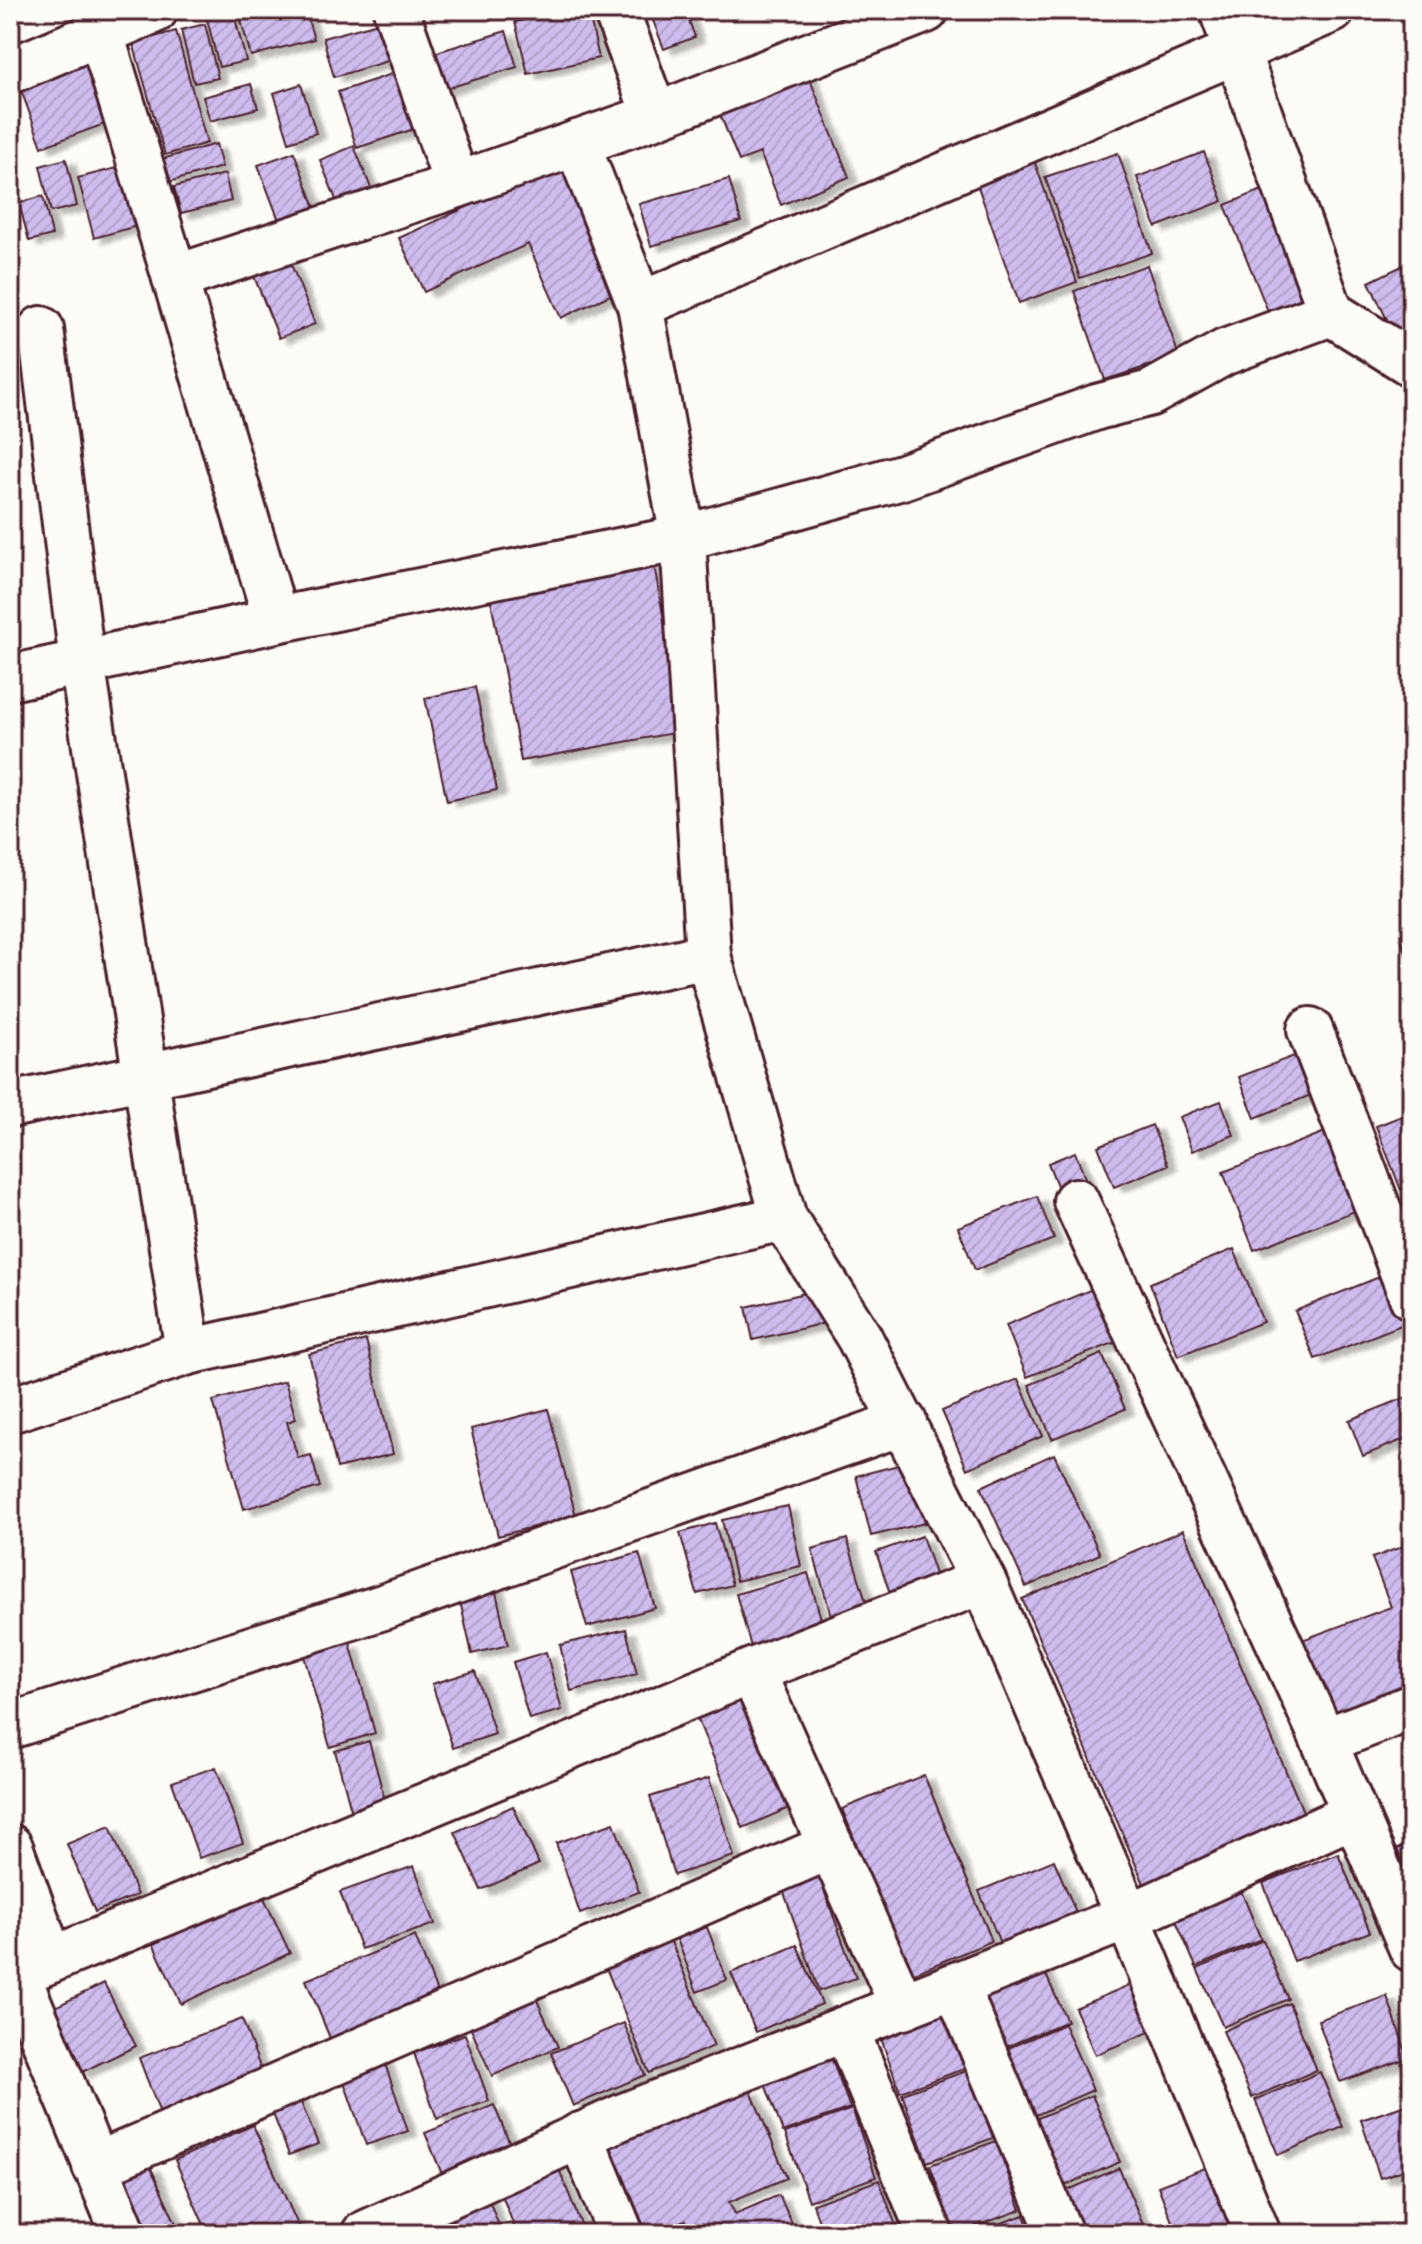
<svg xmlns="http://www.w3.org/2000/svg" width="1422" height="2244" viewBox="0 0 1422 2244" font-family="Delius,sans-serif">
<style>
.building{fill:url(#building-hatch);stroke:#4a1f2b;stroke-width:2;filter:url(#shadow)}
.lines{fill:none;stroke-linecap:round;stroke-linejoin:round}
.minor-casing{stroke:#4a1f2b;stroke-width:50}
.minor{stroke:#fdfcf7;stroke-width:44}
</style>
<defs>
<pattern id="building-hatch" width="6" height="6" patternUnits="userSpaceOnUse" patternTransform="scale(2)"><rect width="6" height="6" fill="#cdbced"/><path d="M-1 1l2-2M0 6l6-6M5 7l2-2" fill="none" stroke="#b2a1cb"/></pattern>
<filter id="shadow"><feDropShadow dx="9" dy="5" stdDeviation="2" flood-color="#0004"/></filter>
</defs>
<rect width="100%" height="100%" fill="#fdfcf7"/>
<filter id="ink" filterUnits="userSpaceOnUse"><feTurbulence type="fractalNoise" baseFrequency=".0125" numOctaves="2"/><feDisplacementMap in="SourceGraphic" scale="16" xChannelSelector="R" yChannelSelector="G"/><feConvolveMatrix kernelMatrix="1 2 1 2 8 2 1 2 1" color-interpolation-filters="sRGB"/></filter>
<g filter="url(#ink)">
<!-- building -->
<g class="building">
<polygon points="233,10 246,61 219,67 206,15"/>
<polygon points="238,10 305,10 314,39 251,56"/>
<polygon points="567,10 588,10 599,58 528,74 515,22"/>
<polygon points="649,10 685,10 695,37 664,49"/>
<polygon points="378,23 388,61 334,77 323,38"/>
<polygon points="205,24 218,78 194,83 181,30"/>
<polygon points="176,31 207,143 165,155 133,43"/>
<polygon points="506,31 517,67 435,92 424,56"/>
<polygon points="93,51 118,119 42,147 17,79"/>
<polygon points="407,69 426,125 357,148 338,92"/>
<polygon points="807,72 849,177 781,205 760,153 739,161 717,107"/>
<polygon points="251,84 258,108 210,121 203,97"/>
<polygon points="301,84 316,133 289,142 274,93"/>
<polygon points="216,144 222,167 169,182 162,159"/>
<polygon points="354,146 377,203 343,217 320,160"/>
<polygon points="294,152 316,210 280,223 258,165"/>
<polygon points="1204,152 1223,201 1156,227 1137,177"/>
<polygon points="1118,153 1152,253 1080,278 1045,177"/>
<polygon points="1033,157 1077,282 1019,303 975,178"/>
<polygon points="66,159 77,206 51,212 40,166"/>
<polygon points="136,163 151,222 94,238 78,178"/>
<polygon points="563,163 621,290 561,318 528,244 424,292 399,238"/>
<polygon points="225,174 231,201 181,213 174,187"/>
<polygon points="729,179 741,221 651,246 639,204"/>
<polygon points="1267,188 1311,298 1269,314 1225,205"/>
<polygon points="43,196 52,235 29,241 19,203"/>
<polygon points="289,259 315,324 279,338 253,274"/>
<polygon points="1412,261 1412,343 1401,349 1369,282"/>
<polygon points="1147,265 1179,356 1105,380 1074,291"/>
<polygon points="651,548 684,731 521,761 487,579"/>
<polygon points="475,687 497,790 447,801 425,698"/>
<polygon points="1412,932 1412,972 1400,935"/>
<polygon points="1307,1051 1323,1090 1255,1118 1239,1077"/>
<polygon points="1221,1101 1234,1135 1192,1151 1179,1117"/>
<polygon points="1412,1112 1412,1186 1401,1190 1376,1126"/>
<polygon points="1152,1125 1168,1165 1114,1187 1098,1146"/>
<polygon points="1330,1130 1360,1209 1254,1250 1223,1172"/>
<polygon points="1075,1152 1087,1183 1060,1193 1048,1163"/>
<polygon points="1037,1196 1054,1239 975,1270 958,1227"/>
<polygon points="1234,1249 1263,1322 1178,1356 1150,1283"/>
<polygon points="1384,1275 1404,1324 1315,1359 1295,1311"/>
<polygon points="1097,1287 1119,1341 1027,1377 1006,1325"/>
<polygon points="818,1290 825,1323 753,1340 746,1307"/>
<polygon points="366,1340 393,1454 337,1468 309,1354"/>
<polygon points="1102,1354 1125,1409 1052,1439 1029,1385"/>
<polygon points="1018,1379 1043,1436 967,1469 942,1411"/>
<polygon points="285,1381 296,1419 287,1422 298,1458 311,1455 320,1487 244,1509 213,1401"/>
<polygon points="1412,1395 1412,1436 1363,1456 1349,1420"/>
<polygon points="548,1409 576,1516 498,1536 471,1429"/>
<polygon points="1054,1454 1100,1554 1026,1587 981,1487"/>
<polygon points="910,1462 925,1523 871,1536 856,1476"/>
<polygon points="788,1506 801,1566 736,1581 722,1520"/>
<polygon points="715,1523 732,1585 697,1594 680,1533"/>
<polygon points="1183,1530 1308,1823 1147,1891 1022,1599"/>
<polygon points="922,1536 940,1589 894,1605 876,1552"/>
<polygon points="847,1539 868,1608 832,1619 812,1549"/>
<polygon points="1412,1543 1412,1693 1324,1725 1294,1643 1391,1607 1372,1558"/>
<polygon points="639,1553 655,1608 587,1627 571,1572"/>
<polygon points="808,1573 823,1626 751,1647 736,1594"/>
<polygon points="494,1583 508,1645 472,1654 458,1592"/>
<polygon points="626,1629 637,1674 571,1691 560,1645"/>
<polygon points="350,1643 375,1733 330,1747 304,1656"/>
<polygon points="546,1652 562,1710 529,1719 513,1662"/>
<polygon points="475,1671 495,1734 453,1748 432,1684"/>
<polygon points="745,1676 798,1804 743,1828 689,1699"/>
<polygon points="369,1741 389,1815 355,1824 335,1751"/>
<polygon points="216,1767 243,1843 199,1858 172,1782"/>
<polygon points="924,1775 992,1941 910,1975 842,1809"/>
<polygon points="709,1778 734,1856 674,1875 650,1797"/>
<polygon points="513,1806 539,1864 481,1890 455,1832"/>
<polygon points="614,1823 639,1892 580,1914 556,1843"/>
<polygon points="110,1826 137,1895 95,1912 67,1844"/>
<polygon points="1412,1843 1412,1886 1397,1849"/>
<polygon points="1338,1853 1370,1932 1294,1961 1263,1883"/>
<polygon points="1054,1860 1078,1917 1002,1948 979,1891"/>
<polygon points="414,1866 435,1924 361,1949 340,1892"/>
<polygon points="818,1874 856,1978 819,1991 782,1887"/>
<polygon points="257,1883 290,1953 181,2004 149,1935"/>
<polygon points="1240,1888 1261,1939 1196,1967 1174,1916"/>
<polygon points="707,1927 727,1980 697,1992 677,1939"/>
<polygon points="415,1936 440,2000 332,2043 306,1980"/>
<polygon points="669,1937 714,2046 649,2073 604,1963"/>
<polygon points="1263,1940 1288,1999 1223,2027 1197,1969"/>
<polygon points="797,1945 822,2004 756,2032 731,1973"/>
<polygon points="1042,1966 1067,2021 1001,2049 977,1994"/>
<polygon points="104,1983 136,2046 80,2073 49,2010"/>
<polygon points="1134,1983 1154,2030 1095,2055 1075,2008"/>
<polygon points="532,1989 558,2047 492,2076 466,2018"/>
<polygon points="1387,1996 1408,2058 1340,2082 1318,2020"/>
<polygon points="942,2000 967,2068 900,2092 876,2024"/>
<polygon points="1289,2003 1317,2070 1252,2098 1223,2031"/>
<polygon points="242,2019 267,2086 164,2124 139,2058"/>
<polygon points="624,2023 645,2075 573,2106 551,2053"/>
<polygon points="1064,2024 1093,2090 1027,2119 999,2052"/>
<polygon points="465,2034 489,2101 437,2119 414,2053"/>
<polygon points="826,2044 850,2108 783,2132 759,2068"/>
<polygon points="383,2058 408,2131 366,2145 341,2073"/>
<polygon points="969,2070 993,2138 927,2162 902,2094"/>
<polygon points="1320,2072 1343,2127 1278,2155 1255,2100"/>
<polygon points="750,2089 787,2178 729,2202 735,2214 779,2195 797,2234 692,2234 685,2220 647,2234 611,2147"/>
<polygon points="298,2095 318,2144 289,2155 270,2106"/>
<polygon points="1092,2095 1120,2162 1055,2190 1026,2123"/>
<polygon points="1412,2103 1412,2167 1380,2178 1361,2120"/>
<polygon points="494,2105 515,2156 446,2184 425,2133"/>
<polygon points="852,2109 876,2177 809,2201 785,2133"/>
<polygon points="253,2125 302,2234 208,2234 175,2160"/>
<polygon points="996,2141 1021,2210 954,2234 930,2165"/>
<polygon points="555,2159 582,2227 563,2234 517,2234 497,2182"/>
<polygon points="1218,2163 1247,2234 1177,2234 1158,2186"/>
<polygon points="150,2166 178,2228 164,2234 130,2234 108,2185"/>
<polygon points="1119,2168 1147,2234 1070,2234 1054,2196"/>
<polygon points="879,2180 899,2234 823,2234 813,2204"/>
<polygon points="484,2187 502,2234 434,2234 425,2210"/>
<polygon points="1024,2215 1031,2234 970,2234"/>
</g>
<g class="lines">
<defs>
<g id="minor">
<polyline points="396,10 457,185"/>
<polyline points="616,10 655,116"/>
<polyline points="1222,10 1331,313 1412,364"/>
<polyline points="101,34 175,278"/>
<polyline points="10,71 155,10"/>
<polyline points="577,143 640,305 683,538 708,956 784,1218 859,1337 983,1581 1128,1917 1258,2234"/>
<polyline points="640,305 1332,10"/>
<polyline points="41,329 82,662 188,1352"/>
<polyline points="276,620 175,278 457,185 655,116 926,10"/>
<polyline points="10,678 276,620 683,538 902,477 1097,407 1151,393 1225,352 1331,313"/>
<polyline points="1310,1030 1412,1297"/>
<polyline points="10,1105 708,956"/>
<polyline points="1076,1201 1324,1741 1412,1949"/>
<polyline points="10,1410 188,1352 784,1218"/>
<polyline points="752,1671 903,2007"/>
<polyline points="10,1726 383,1607 904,1422"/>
<polyline points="1324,1741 1412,1707"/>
<polyline points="10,1847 51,1960"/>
<polyline points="17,1974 124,2234"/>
<polyline points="10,1977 752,1671 983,1581"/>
<polyline points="956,1986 1060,2234"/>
<polyline points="846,2029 930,2234"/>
<polyline points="580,2135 621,2234"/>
<polyline points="95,2166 831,1846"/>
<polyline points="364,2234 624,2116 1128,1917 1353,1815"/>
</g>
</defs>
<!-- minor casing -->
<use href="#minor" class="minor-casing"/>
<!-- minor -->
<use href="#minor" class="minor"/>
</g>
</g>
<!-- margin -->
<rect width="1422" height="2244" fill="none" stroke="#fdfcf7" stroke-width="40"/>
<rect x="20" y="20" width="1382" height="2204" fill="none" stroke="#4a1f2b" stroke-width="3" filter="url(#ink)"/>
</svg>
